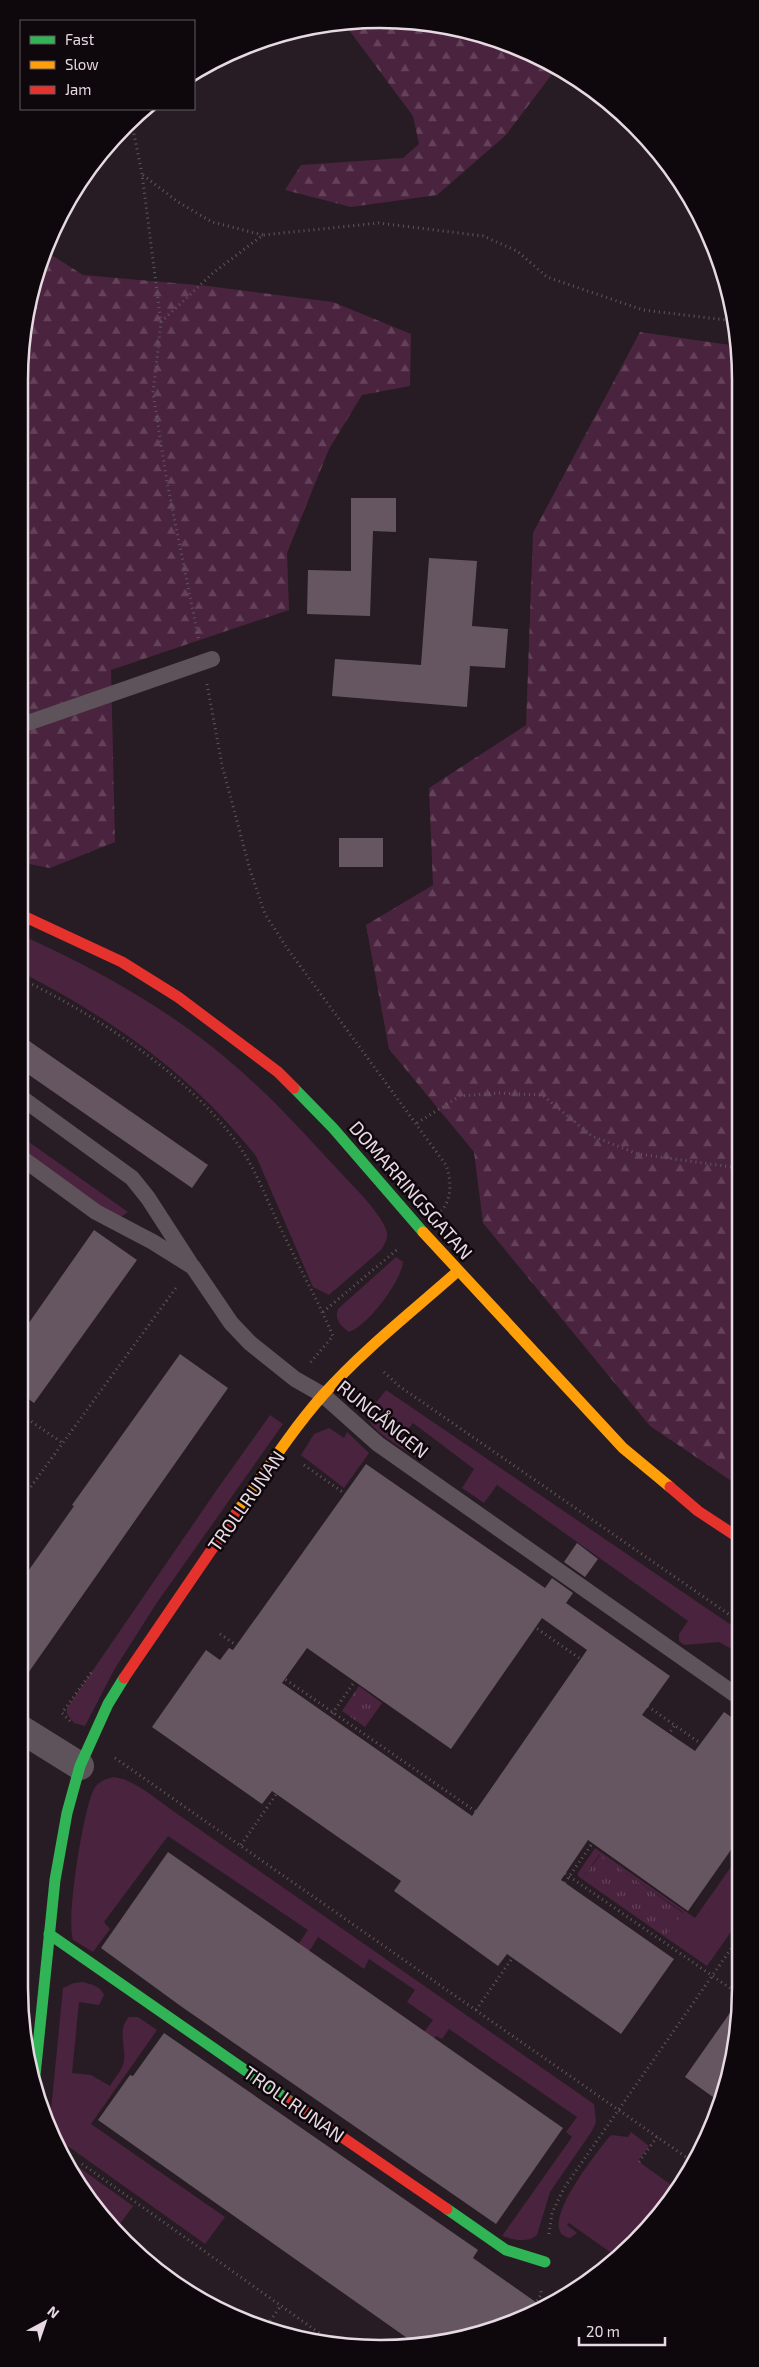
<svg xmlns="http://www.w3.org/2000/svg" width="759" height="2367" viewBox="0 0 759 2367" font-family="'Exo 2',sans-serif">
<style>
.grass{fill:#4a233e}
.forest{fill:url(#forest-firs)}
.park{fill:url(#park-tufts)}
.building{fill:#665661;fill-rule:evenodd}
.lines{fill:none;stroke-linecap:round;stroke-linejoin:round}
.path{stroke:#60585d;stroke-width:3;stroke-dasharray:1 4;stroke-linecap:butt}
.lane{stroke:#5e535a;stroke-width:16}
.street{stroke:#5e535a;stroke-width:28}
.fast{stroke:#30b455;stroke-width:11}
.slow{stroke:#ff9f0a;stroke-width:11}
.jam{stroke:#e5322d;stroke-width:11}
.labels{text-anchor:middle;stroke-width:5;stroke-linejoin:round;paint-order:stroke}
.street-label{font-size:19px;fill:#e6d9e1;stroke:#0e070b}
.rim{fill:none;stroke:#e6d9e1;stroke-width:2.5}
</style>
<defs>
<pattern id="forest-firs" width="22" height="20" patternUnits="userSpaceOnUse" patternTransform="scale(1.25)"><rect width="22" height="20" fill="#4a233e"/><path d="M5 1l3.5 6h-7zM16 11l3.5 6h-7z" fill="#64425a"/></pattern>
<pattern id="park-tufts" width="24" height="20" patternUnits="userSpaceOnUse" patternTransform="scale(1.25)"><rect width="24" height="20" fill="#4a233e"/><path d="M3 7l-1-3M5 7V3M7 7l1-3M15 17l-1-3M17 17v-4M19 17l1-3" fill="none" stroke="#64425a"/></pattern>
</defs>
<rect width="100%" height="100%" fill="#271c23"/>
<!-- grass -->
<g class="grass">
<path d="M 19,934 C 91,966 165,1007 226,1058 C 268,1093 304,1133 341,1173 C 353,1186 384,1216 387,1233 C 388,1239 384,1245 381,1250 L 329,1295 L 313,1287 L 256,1156 C 190,1073 112,1019 19,971 Z"/>
<polygon points="19,1135 128,1212 119,1218 111,1214 19,1149"/>
<path d="M 396,1257 L 403,1262 C 401,1282 368,1325 349,1332 C 341,1326 334,1320 338,1309 Z"/>
<path d="M 386,1390 L 740,1631 L 740,1644 L 735,1651 L 719,1642 L 684,1645 L 679,1641 L 679,1634 L 688,1621 L 497,1485 L 484,1503 L 462,1488 L 474,1469 L 413,1423 L 404,1435 L 423,1449 L 415,1457 C 399,1445 374,1434 366,1415 Z"/>
<polygon points="270,1415 283,1424 156,1604 114,1670 85,1726 74,1723 67,1714 67,1708 218,1488"/>
<polygon points="329,1428 344,1438 347,1432 369,1453 344,1488 301,1455 314,1434"/>
<path d="M 114,1777 C 136,1780 158,1801 176,1813 L 594,2104 L 596,2122 L 592,2131 L 550,2192 L 537,2235 C 527,2244 513,2239 502,2236 L 572,2137 L 566,2132 L 577,2117 L 449,2029 L 442,2039 L 436,2036 L 404,2082 L 391,2076 L 433,2020 L 407,2002 L 415,1990 L 369,1959 L 364,1969 L 318,1937 L 276,2006 L 268,1988 L 308,1930 L 168,1836 L 104,1922 L 110,1929 L 93,1952 L 73,1940 C 66,1919 83,1813 93,1791 C 97,1782 105,1779 114,1777 Z"/>
<polygon points="595,1848 695,1918 740,1854 740,1919 707,1966 665,1937 683,1912 599,1855 582,1879 578,1876 578,1873"/>
<path d="M 83,1982 C 93,1985 100,1986 104,1995 L 99,2005 L 79,2002 L 72,2073 L 91,2075 L 110,2086 C 114,2079 123,2069 124,2061 C 126,2046 117,2029 129,2017 L 138,2017 L 157,2030 L 91,2124 L 225,2217 L 205,2244 L 65,2144 L 60,2148 L 49,2131 L 63,1988 L 74,1983 Z"/>
<path d="M 631,2132 L 649,2146 L 638,2161 L 678,2190 L 635,2242 L 617,2257 L 569,2223 L 567,2225 L 577,2233 L 570,2238 C 533,2231 598,2151 609,2137 L 612,2135 L 628,2137 Z"/>
<polygon points="80,2168 133,2206 115,2231 108,2226 75,2171"/>
</g>
<!-- forest -->
<g class="forest">
<polygon points="380,19 450,26 558,66 506,135 437,195 351,207 285,190 301,165 403,158 419,144 413,116 343,22"/>
<polygon points="50,254 83,275 208,286 333,302 411,334 410,386 362,395 329,449 287,553 289,610 111,670 115,842 50,868 19,862 19,380 26,309 42,256"/>
<polygon points="640,332 737,346 739,1486 650,1426 483,1223 474,1152 389,1049 366,925 433,885 429,788 526,725 533,533"/>
</g>
<!-- park -->
<g class="park">
<polygon points="359,1686 382,1703 365,1727 342,1711"/>
<polygon points="600,1855 683,1913 665,1937 582,1879"/>
</g>
<!-- building -->
<g class="building">
<polygon points="351,498 396,498 396,532 373,531 370,616 307,614 308,570 351,571"/>
<polygon points="429,558 477,561 472,626 508,629 505,668 470,666 467,707 332,696 335,659 421,665"/>
<rect x="339" y="838" width="44" height="29"/>
<polygon points="19,1034 208,1165 192,1188 19,1068"/>
<polygon points="94,1230 137,1260 34,1403 19,1392 19,1337"/>
<polygon points="180,1354 228,1388 19,1686 19,1584 74,1506 72,1505"/>
<path d="M 366,1464 L 545,1588 L 552,1578 L 573,1593 L 566,1603 L 670,1676 L 642,1715 L 695,1751 L 724,1712 L 740,1723 L 740,1837 L 688,1911 L 588,1840 L 561,1880 L 674,1959 L 621,2034 L 507,1954 L 498,1966 L 394,1891 L 401,1881 L 272,1791 L 262,1804 L 152,1727 L 206,1650 L 220,1660 L 229,1648 L 233,1650 ZM 542,1618 L 587,1650 L 472,1816 L 282,1683 L 307,1648 L 451,1749 Z"/>
<polygon points="577,1543 598,1559 585,1577 564,1562"/>
<polygon points="168,1852 563,2128 496,2224 182,2007 101,1948"/>
<polygon points="739,2000 733,2058 720,2102 685,2077"/>
<polygon points="164,2033 478,2250 473,2258 540,2305 473,2336 417,2345 98,2120 130,2075 133,2076"/>
</g>
<g class="lines">
<!-- path -->
<g class="path">
<polyline points="131,119 142,174 161,323 153,393 167,482 199,641"/>
<polyline points="143,175 178,202 212,222 263,235"/>
<polyline points="161,322 213,273 263,235 379,223 483,236 517,251 547,277 643,310 734,321"/>
<path d="M 207,684 L 222,765 L 250,870 L 265,914 L 287,948 L 446,1165 C 451,1179 453,1199 441,1211"/>
<path d="M 19,978 C 95,1014 187,1074 237,1143 C 256,1169 266,1199 280,1227 C 297,1263 317,1299 333,1336 L 310,1363"/>
<polyline points="417,1123 460,1096 500,1093 542,1095 592,1136 638,1154 739,1168"/>
<polyline points="323,1312 399,1248"/>
<polyline points="384,1372 399,1386 740,1622"/>
<polyline points="19,1413 61,1442"/>
<polyline points="304,1465 740,1771"/>
<polyline points="19,1503 178,1285"/>
<polyline points="220,1634 740,1995"/>
<polyline points="70,1721 62,1713 93,1670"/>
<polyline points="115,1758 693,2162"/>
<polyline points="241,1845 439,1560"/>
<polyline points="476,2010 675,1725"/>
<polyline points="639,2162 657,2137"/>
<polyline points="82,2164 336,2345"/>
<polyline points="549,2234 552,2213 564,2188 740,1936"/>
<polyline points="531,2309 541,2295 541,2290"/>
<polyline points="267,2325 280,2307"/>
</g>
<!-- lane -->
<g class="lane">
<polyline points="19,726 212,659"/>
<polyline points="19,1096 132,1178 148,1198 190,1263"/>
<polyline points="19,1156 96,1212 153,1242 193,1267 231,1323 250,1343 295,1379 323,1395 378,1444 740,1698"/>
</g>
<!-- street -->
<polyline class="street" points="19,1728 80,1766"/>
<!-- fast -->
<g class="fast">
<polyline points="294,1088 333,1128 423,1232"/>
<polyline points="49,1934 291,2102"/>
<polyline points="34,2085 55,1880 67,1813 80,1766 108,1704 124,1678"/>
<polyline points="447,2209 506,2250 545,2262"/>
</g>
<!-- slow -->
<g class="slow">
<polyline points="423,1232 623,1448 670,1487"/>
<path d="M 236,1514 C 264,1474 291,1431 323,1395 C 364,1349 413,1311 458,1271"/>
</g>
<!-- jam -->
<g class="jam">
<polyline points="19,914 122,962 178,997 278,1072 294,1088"/>
<polyline points="670,1487 698,1511 739,1538"/>
<polyline points="124,1678 236,1514"/>
<polyline points="291,2102 447,2209"/>
</g>
</g>
<g class="labels">
<!-- street labels -->
<g class="street-label">
<text transform="translate(411 1190) rotate(49)" y="7">DOMARRINGSGATAN</text>
<text transform="translate(383 1419) rotate(39)" y="7">RUNGÅNGEN</text>
<text transform="translate(246 1501) rotate(-55)" y="7">TROLLRUNAN</text>
<text transform="translate(294 2104) rotate(35)" y="7">TROLLRUNAN</text>
</g>
</g>
<!-- crop -->
<path d="M0 0H759V2367H0ZM380 28H380A352 352 0 0 1 732 380V1988A352 352 0 0 1 380 2340H380A352 352 0 0 1 28 1988V380A352 352 0 0 1 380 28Z" fill="#0e070b" fill-rule="evenodd"/>
<path class="rim" d="M380 28H380A352 352 0 0 1 732 380V1988A352 352 0 0 1 380 2340H380A352 352 0 0 1 28 1988V380A352 352 0 0 1 380 28Z"/>
<!-- legend -->
<rect x="20" y="20" width="175" height="90" fill="#0e070b" stroke="#645b61"/>
<rect x="30" y="36" width="25" height="8" fill="#30b455" stroke="#645b61"/>
<text x="65" y="45" font-size="15" fill="#e6d9e1">Fast</text>
<rect x="30" y="61" width="25" height="8" fill="#ff9f0a" stroke="#645b61"/>
<text x="65" y="70" font-size="15" fill="#e6d9e1">Slow</text>
<rect x="30" y="86" width="25" height="8" fill="#e5322d" stroke="#645b61"/>
<text x="65" y="95" font-size="15" fill="#e6d9e1">Jam</text>
<!-- north arrow -->
<g transform="translate(45 2322) rotate(40)" stroke="#0e070b" stroke-width="4" paint-order="stroke">
<path d="M0-4L9 19L0 12L-9 19Z" fill="#e6d9e1"/>
<text y="-8" font-size="14" font-weight="bold" text-anchor="middle" fill="#e6d9e1">N</text>
</g>
<!-- scale -->
<path d="M579 2337v8h86v-8" fill="none" stroke="#e6d9e1" stroke-width="2.5"/>
<text x="586" y="2337" font-size="15" fill="#e6d9e1" stroke="#0e070b" stroke-width="4" paint-order="stroke">20 m</text>
</svg>
